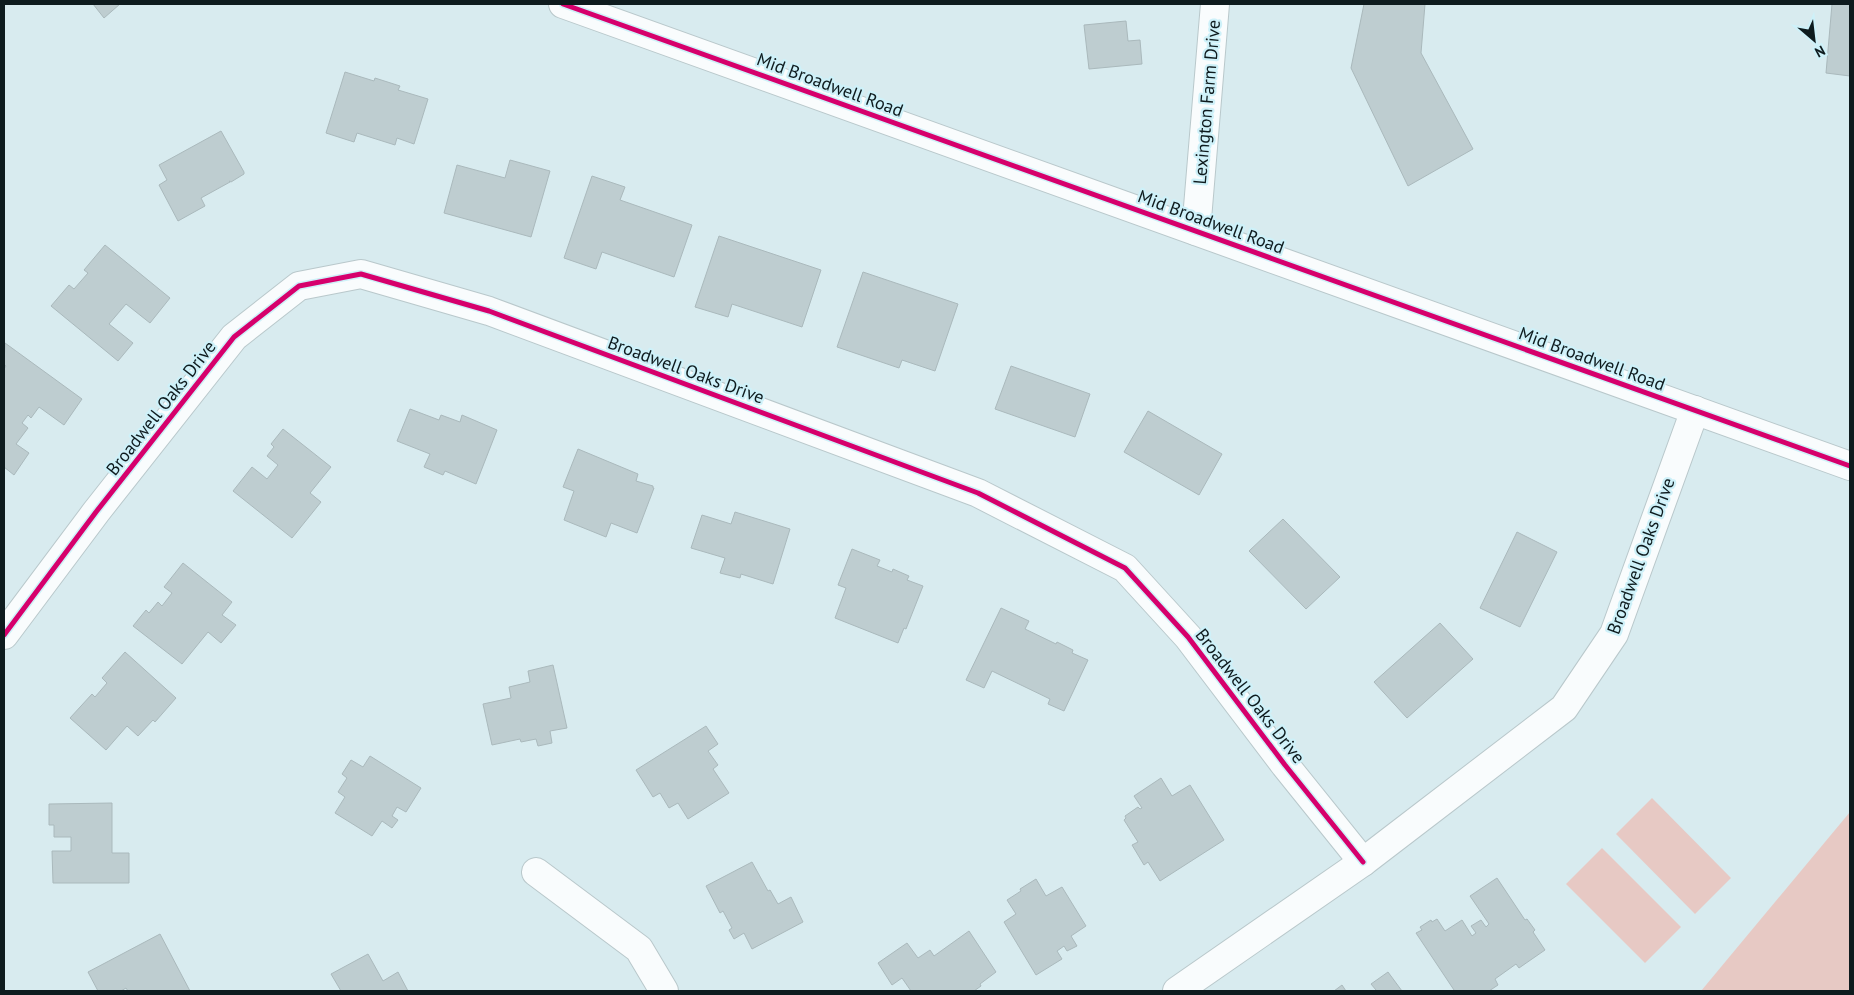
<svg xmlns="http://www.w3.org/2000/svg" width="1854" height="995" viewBox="0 0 1854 995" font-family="'PT Sans',sans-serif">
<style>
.green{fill:#e7c9c4}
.building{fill:#becdd0;stroke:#aab9bc}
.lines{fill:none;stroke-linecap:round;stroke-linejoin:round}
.minor-casing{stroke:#b9c8cb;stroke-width:30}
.tertiary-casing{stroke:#b9c8cb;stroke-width:30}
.minor{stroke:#f9fcfd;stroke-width:28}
.tertiary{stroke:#f9fcfd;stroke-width:28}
.cycleway-casing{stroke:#cef1f9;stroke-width:8}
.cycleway{stroke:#d6006c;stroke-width:5}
.labels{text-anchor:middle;stroke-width:4.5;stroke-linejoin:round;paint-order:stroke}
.street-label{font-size:18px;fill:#0e1b1e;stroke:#cef1f9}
</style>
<rect width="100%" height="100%" fill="#d8ebef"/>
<!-- green -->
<g class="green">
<polygon points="1652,798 1731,878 1695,914 1616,834"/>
<polygon points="1850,812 1850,991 1701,991"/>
<polygon points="1602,848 1681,927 1645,963 1566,884"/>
</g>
<!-- building -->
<g class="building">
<polygon points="93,4 120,4 104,18"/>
<polygon points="1364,4 1425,4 1421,53 1473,149 1408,186 1351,68"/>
<polygon points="1832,4 1850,4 1850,76 1826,73"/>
<polygon points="1126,21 1128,41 1140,40 1142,64 1089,69 1084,25"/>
<polygon points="345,72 374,81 375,78 400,86 398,90 428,99 414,144 397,138 395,145 357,133 354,142 326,133"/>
<polygon points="221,131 244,172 244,174 231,182 229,181 230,182 201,198 205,206 178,221 159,185 167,180 159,165"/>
<polygon points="510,160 550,171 531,237 444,213 457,165 505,178"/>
<polygon points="592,176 625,187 620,200 692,225 674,277 602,252 596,269 564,258"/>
<polygon points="719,236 821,270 802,327 732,304 728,317 695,307"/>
<polygon points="105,245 170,298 150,323 126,304 109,324 133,343 118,361 51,306 69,285 74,289 88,273 84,270"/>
<polygon points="863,272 958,304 935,371 902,360 899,368 837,347"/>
<polygon points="5,343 82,399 64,425 39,407 31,418 28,415 22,423 28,428 16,444 29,453 14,475 4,467 4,369 6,366 4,364"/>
<polygon points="1011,366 1090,394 1075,437 995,409"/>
<polygon points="410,409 439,420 441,415 460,422 462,415 497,430 476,484 445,471 443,475 424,467 430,454 397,441"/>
<polygon points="1148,411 1222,454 1199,495 1124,452"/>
<polygon points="283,429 331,467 310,493 321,502 292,538 233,491 252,467 267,479 278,465 267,456 274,447 271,444"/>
<polygon points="578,449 638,474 636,481 653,486 653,488 654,488 637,533 611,523 606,537 564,520 574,491 563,487"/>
<polygon points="735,512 790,529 773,584 741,574 740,578 720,573 725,558 691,548 702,515 731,524"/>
<polygon points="1283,519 1340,577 1306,609 1249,551"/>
<polygon points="1517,532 1557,552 1520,627 1480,608"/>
<polygon points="852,549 880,560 877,566 892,572 893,569 909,576 907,580 923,586 906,629 904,628 898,643 835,618 846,588 838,585"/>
<polygon points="183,563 232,602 222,615 236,625 221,643 208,632 182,664 133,626 146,610 149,613 158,602 162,606 172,593 164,587"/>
<polygon points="1001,608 1029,621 1025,629 1056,644 1057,642 1073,650 1072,653 1088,660 1064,711 1048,704 1050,699 992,671 984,688 966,680"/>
<polygon points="1440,623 1473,659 1407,718 1374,682"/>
<polygon points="125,652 176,698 155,722 153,720 138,736 127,726 106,750 70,718 92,694 95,697 107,683 102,678"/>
<polygon points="553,665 567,728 550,731 552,743 538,746 536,739 521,742 520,739 492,745 483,704 511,698 509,687 530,682 528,671"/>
<polygon points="706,726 718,744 708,751 718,765 713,769 729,793 688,819 678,803 669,808 660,793 653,797 636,770"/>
<polygon points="370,756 421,788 406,812 397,807 392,816 398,820 392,828 382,821 372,836 335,813 345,797 338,792 347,778 342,774 351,760 363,767"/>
<polygon points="1161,778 1172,796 1190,785 1224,840 1160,881 1148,862 1144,865 1132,845 1138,842 1124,820 1126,818 1125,816 1138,807 1140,809 1142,808 1134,796"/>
<polygon points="112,803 112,853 129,853 129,883 53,883 52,851 71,851 71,837 54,837 54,825 49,825 49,804"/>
<polygon points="752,862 768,891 770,890 778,904 791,897 803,922 752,949 744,933 734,939 729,930 732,928 723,911 720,913 706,886"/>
<polygon points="1497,878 1525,920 1527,919 1535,930 1533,932 1545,950 1519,968 1516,964 1495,979 1498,985 1489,991 1453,991 1454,990 1416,933 1422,930 1420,927 1431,920 1432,922 1437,919 1445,931 1462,920 1472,936 1476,933 1471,926 1481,920 1486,927 1489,924 1470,896"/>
<polygon points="1036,879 1046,896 1062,887 1086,926 1071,936 1077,946 1067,951 1064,946 1057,951 1062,959 1036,975 1004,922 1016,914 1007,900 1021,891 1020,889"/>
<polygon points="969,931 996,972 980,984 981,986 974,991 911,991 902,978 892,985 878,963 907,943 918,958 930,950 934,956"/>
<polygon points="160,934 190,991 128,991 126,988 121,991 98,991 88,972"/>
<polygon points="368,954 383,981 398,972 408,991 341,991 331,974"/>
<polygon points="1388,972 1402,991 1373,991 1376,990 1371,984"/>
<polygon points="1342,985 1346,991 1334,991"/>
</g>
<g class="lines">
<defs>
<g id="minor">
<polyline points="1196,231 1215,4"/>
<polyline points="4,635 96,512 234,337 299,286 361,274 489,311 978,493 1125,568 1188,637 1285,765 1363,862"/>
<polyline points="536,872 639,949 664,991"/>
<polyline points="1177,991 1363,862 1564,708 1614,634 1695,410"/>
</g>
<polyline id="tertiary" points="563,4 1850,466"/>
</defs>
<!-- minor casing -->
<use href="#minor" class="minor-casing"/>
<!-- tertiary casing -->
<use href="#tertiary" class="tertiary-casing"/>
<!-- minor -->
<use href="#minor" class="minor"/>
<!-- tertiary -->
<use href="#tertiary" class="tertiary"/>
<defs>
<g id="cycleway">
<polyline points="563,4 1850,466"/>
<polyline points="4,635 96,512 234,337 299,286 361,274 489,311 978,493 1125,568 1188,637 1285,765 1363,862"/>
</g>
</defs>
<!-- cycleway casing -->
<use href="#cycleway" class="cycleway-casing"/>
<!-- cycleway -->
<use href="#cycleway" class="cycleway"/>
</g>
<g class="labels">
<!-- street labels -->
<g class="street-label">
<text transform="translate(830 85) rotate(20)" y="6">Mid Broadwell Road</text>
<text transform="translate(1207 102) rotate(-85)" y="6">Lexington Farm Drive</text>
<text transform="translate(1211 222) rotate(20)" y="6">Mid Broadwell Road</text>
<text transform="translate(1592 359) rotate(20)" y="6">Mid Broadwell Road</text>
<text transform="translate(686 370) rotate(20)" y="6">Broadwell Oaks Drive</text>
<text transform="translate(161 408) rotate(-52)" y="6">Broadwell Oaks Drive</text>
<text transform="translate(1641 556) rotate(-70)" y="6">Broadwell Oaks Drive</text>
<text transform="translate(1250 696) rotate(52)" y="6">Broadwell Oaks Drive</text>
</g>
</g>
<!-- border -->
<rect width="1854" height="995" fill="none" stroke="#0e1b1e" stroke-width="10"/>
<!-- north arrow -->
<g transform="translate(1814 40) rotate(152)" stroke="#cef1f9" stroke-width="4" paint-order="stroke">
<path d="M0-4L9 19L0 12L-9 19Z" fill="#0e1b1e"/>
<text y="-8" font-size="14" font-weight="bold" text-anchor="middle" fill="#0e1b1e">N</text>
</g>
</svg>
